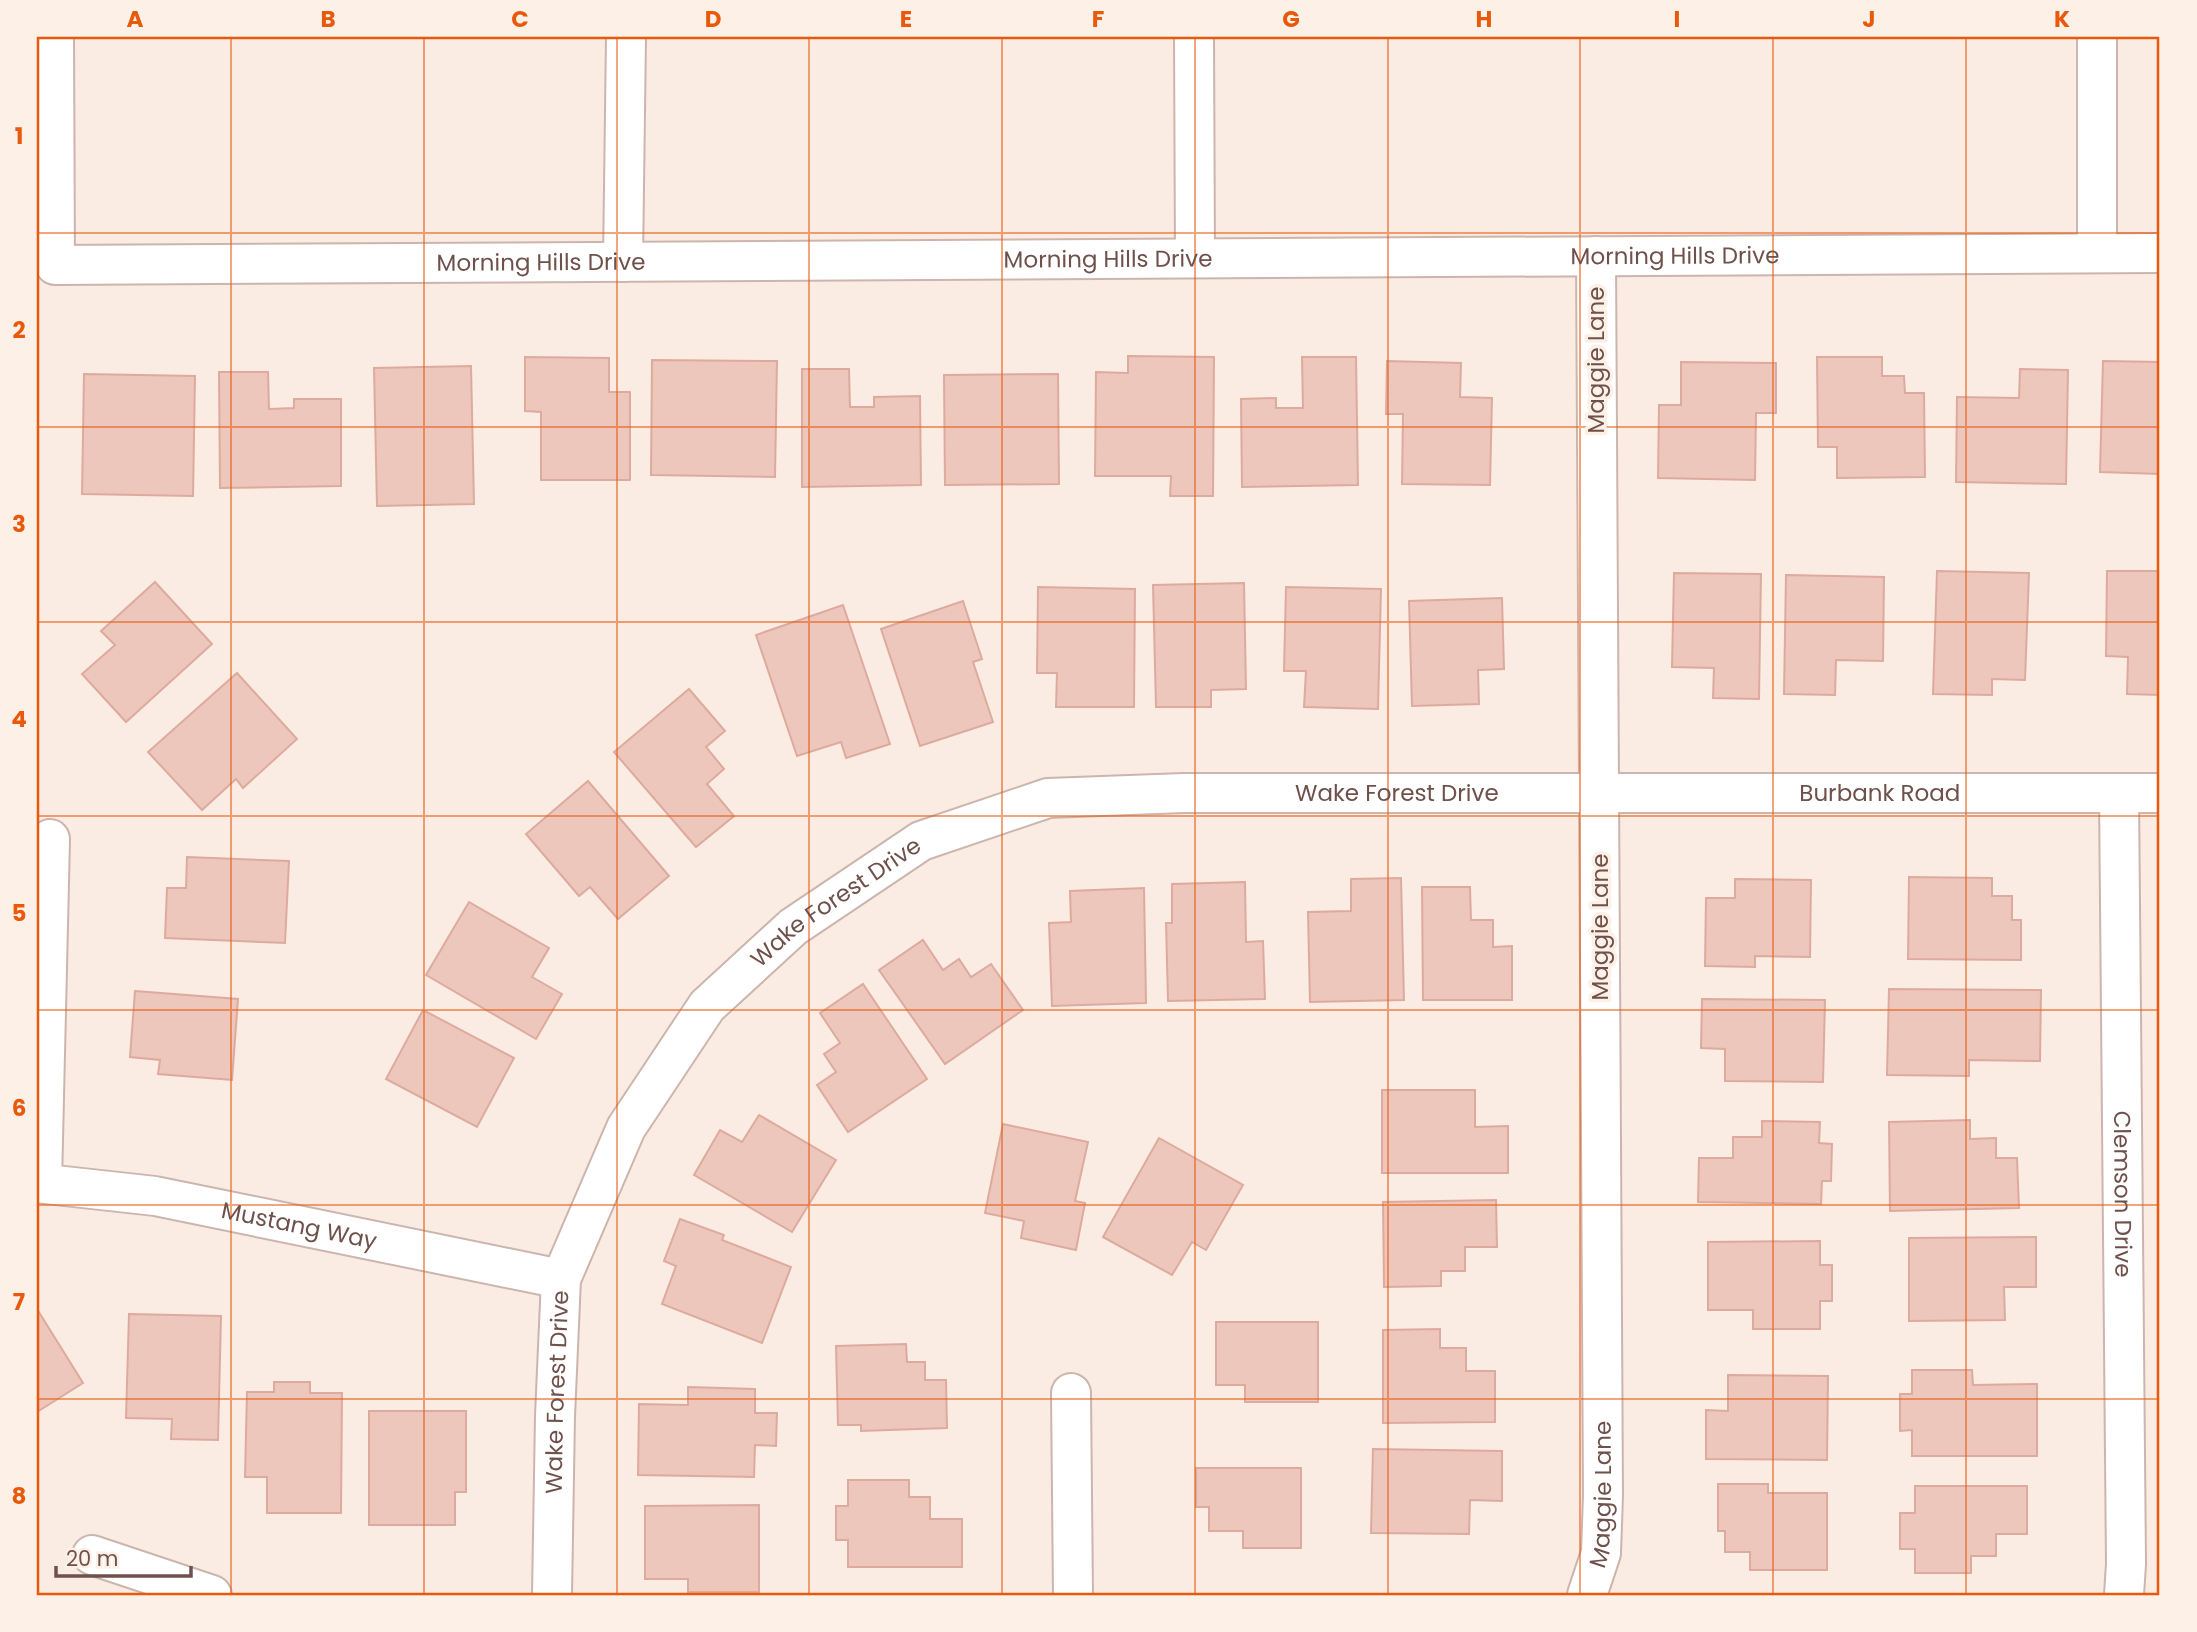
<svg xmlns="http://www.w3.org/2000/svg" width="2197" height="1632" viewBox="0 0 2197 1632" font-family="Poppins,sans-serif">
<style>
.building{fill:#edc6bc;stroke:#deaa9e;stroke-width:2}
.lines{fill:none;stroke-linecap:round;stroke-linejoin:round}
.street-casing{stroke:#ccb5ad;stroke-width:42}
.street{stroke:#fff;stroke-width:38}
.grid{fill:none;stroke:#e8590c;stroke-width:2;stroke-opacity:0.55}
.labels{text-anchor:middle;stroke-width:7;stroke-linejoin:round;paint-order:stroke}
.street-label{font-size:23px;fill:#6f514b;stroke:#fdf1e7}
.neatline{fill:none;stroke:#e8590c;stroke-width:2.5}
.grid-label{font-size:23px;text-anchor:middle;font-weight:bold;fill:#e8590c}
</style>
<rect width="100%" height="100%" fill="#faece2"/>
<!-- building -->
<g class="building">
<polygon points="1128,356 1214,357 1213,496 1170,496 1171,476 1095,476 1096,372 1128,373"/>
<polygon points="525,357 609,358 609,392 630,392 630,480 541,480 541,412 525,411"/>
<polygon points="1302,357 1356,357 1358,485 1242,487 1241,399 1276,398 1276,408 1303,408"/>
<polygon points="1817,357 1882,357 1882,376 1904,376 1905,393 1924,393 1925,477 1837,478 1837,447 1818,447"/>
<polygon points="652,360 777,361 775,477 651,475"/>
<polygon points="1387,361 1461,363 1460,397 1492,398 1490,485 1402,484 1403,414 1386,414"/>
<polygon points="2103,361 2160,362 2160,474 2100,472"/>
<polygon points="1681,362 1776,363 1776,413 1756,413 1755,480 1658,478 1659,405 1681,405"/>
<polygon points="471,366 474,504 377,506 374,368"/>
<polygon points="802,369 849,369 850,407 874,407 874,397 920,396 921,485 802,487"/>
<polygon points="2020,369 2068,370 2066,484 1956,482 1957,397 2019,398"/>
<polygon points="219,372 268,372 269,409 294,408 294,399 341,399 341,486 220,488"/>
<polygon points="84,374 195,376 193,496 82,494"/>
<polygon points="1058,374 1059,484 945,485 944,375"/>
<polygon points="1937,571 2029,573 2025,680 1992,679 1992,695 1933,694"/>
<polygon points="2107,571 2160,571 2160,695 2127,694 2128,657 2106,656"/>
<polygon points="1674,573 1761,574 1759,699 1713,698 1714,668 1672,667"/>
<polygon points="1786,575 1884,577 1883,661 1836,660 1835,695 1784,694"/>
<polygon points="155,582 212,644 126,722 82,674 115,645 101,631"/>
<polygon points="1244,583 1246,689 1211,690 1211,707 1156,707 1153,585"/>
<polygon points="1038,587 1135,589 1134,707 1056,707 1057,673 1037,673"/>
<polygon points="1286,587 1381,589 1378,709 1304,707 1306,671 1284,671"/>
<polygon points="1502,598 1504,669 1478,670 1479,704 1412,706 1409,601"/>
<polygon points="963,601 982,659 973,662 993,722 920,746 881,629"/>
<polygon points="843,605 890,744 846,758 841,742 797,756 756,635"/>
<polygon points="237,673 297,739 243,788 236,779 202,810 148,752"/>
<polygon points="689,689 725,731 706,747 724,769 707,784 734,816 696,847 614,752"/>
<polygon points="588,781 669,876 618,919 590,887 579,896 526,834"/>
<polygon points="187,857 289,861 285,943 165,938 167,888 186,888"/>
<polygon points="1909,877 1992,878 1992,896 2012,896 2012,920 2021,920 2021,960 1908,959"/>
<polygon points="1401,878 1404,1000 1310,1002 1308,912 1351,911 1351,879"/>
<polygon points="1735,879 1811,880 1810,957 1755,956 1755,967 1705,966 1706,898 1735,898"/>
<polygon points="1245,882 1246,942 1263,941 1265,999 1168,1001 1166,923 1172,923 1172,884"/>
<polygon points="1422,887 1470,887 1471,920 1493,920 1493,947 1512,946 1512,1000 1423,1000"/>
<polygon points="1144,888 1146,1003 1052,1006 1049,923 1071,922 1070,891"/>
<polygon points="469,902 549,948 532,977 562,994 536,1039 426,975"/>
<polygon points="923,940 943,970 959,959 971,977 991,964 1023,1010 945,1064 879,970"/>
<polygon points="863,984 927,1079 848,1132 817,1085 836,1072 824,1054 840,1043 820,1013"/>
<polygon points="1889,989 2041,990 2040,1061 1969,1060 1969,1076 1887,1075"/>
<polygon points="135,991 238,999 232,1080 158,1074 160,1060 130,1057"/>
<polygon points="1702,999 1825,1000 1823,1082 1725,1081 1725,1049 1701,1048"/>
<polygon points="423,1010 514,1058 477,1127 386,1079"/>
<polygon points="1382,1090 1475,1090 1475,1127 1508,1126 1508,1173 1382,1173"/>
<polygon points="759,1115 836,1160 792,1232 694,1175 720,1130 742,1142"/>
<polygon points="1970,1120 1970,1139 1996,1138 1996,1158 2017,1158 2019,1208 1890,1211 1889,1122"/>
<polygon points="1762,1121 1820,1122 1819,1143 1832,1144 1831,1181 1822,1181 1821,1204 1698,1202 1699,1158 1733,1158 1733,1137 1762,1137"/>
<polygon points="1003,1124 1088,1142 1075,1201 1085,1203 1076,1250 1021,1238 1024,1221 985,1213"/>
<polygon points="1159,1138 1243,1185 1206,1250 1192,1242 1172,1275 1103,1237"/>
<polygon points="1496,1200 1497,1247 1465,1247 1465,1271 1441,1271 1441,1286 1384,1287 1383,1202"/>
<polygon points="680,1219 724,1235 722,1240 791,1267 762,1343 662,1304 676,1266 664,1261"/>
<polygon points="2036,1237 2036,1287 2004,1287 2005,1320 1909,1321 1909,1238"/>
<polygon points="1820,1241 1820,1265 1832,1265 1832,1301 1820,1301 1820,1329 1753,1329 1753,1310 1708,1310 1708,1242"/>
<polygon points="37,1309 83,1383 37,1412"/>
<polygon points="129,1314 221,1316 218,1440 171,1439 172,1419 126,1418"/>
<polygon points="1216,1322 1318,1322 1318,1402 1245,1402 1245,1385 1216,1385"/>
<polygon points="1440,1329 1440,1348 1466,1348 1466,1371 1495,1371 1495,1422 1383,1423 1383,1330"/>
<polygon points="906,1344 907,1362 925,1362 925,1380 946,1380 947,1428 861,1431 861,1425 838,1425 836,1346"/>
<polygon points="1912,1370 1972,1370 1973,1385 2037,1384 2037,1456 1912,1456 1912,1430 1900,1431 1900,1394 1912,1394"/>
<polygon points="1728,1375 1828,1376 1827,1460 1706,1459 1706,1410 1728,1411"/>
<polygon points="274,1382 310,1382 310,1393 342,1393 341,1513 267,1513 267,1477 245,1477 247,1392 274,1392"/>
<polygon points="688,1387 755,1389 755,1413 777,1413 776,1446 755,1445 754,1477 638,1475 639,1404 688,1405"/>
<polygon points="369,1411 466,1411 466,1492 455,1492 455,1525 369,1525"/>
<polygon points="1373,1449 1502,1451 1502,1501 1470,1500 1469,1534 1371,1533"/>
<polygon points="1196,1468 1301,1468 1301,1548 1243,1548 1243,1531 1209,1531 1209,1507 1196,1507"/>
<polygon points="848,1480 909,1480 909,1497 930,1497 930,1519 962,1519 962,1567 848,1567 848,1540 836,1540 836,1506 848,1506"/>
<polygon points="1718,1484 1768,1484 1768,1493 1827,1493 1827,1570 1750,1570 1750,1552 1725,1552 1725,1531 1718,1531"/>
<polygon points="1915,1486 2027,1486 2027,1534 1996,1534 1996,1556 1971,1556 1971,1573 1915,1573 1915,1549 1900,1549 1900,1513 1915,1513"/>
<polygon points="759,1505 759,1592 688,1592 688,1579 645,1579 645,1506"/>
</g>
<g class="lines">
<defs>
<g id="street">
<path id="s1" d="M 54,37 L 55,265 L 2160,253"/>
<polyline points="1194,37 1195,258"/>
<polyline points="2097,37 2097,253"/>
<polyline points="623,262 626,37"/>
<path id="s2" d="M 2119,793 L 2126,1564 L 2124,1595"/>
<path id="s3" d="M 37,1183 L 155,1196 L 561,1279"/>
<polyline points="42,1183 50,839"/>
<polyline points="1071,1393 1073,1595"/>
<polyline points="92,1555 212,1595"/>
<path id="s4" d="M 552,1595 L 555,1416 L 561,1279 L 626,1128 L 707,1006 L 793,927 L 921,841 L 1048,798 L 1184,793 L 2160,793"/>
<path id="s5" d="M 1587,1595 L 1601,1553 L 1603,1495 L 1596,256"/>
</g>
</defs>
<!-- street casing -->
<use href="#street" class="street-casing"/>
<!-- street -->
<use href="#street" class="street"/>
</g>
<!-- grid -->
<path class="grid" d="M 231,37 L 231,1595M 424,37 L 424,1595M 617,37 L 617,1595M 809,37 L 809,1595M 1002,37 L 1002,1595M 1195,37 L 1195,1595M 1388,37 L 1388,1595M 1580,37 L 1580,1595M 1773,37 L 1773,1595M 1966,37 L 1966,1595M 37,233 L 2160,233M 37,427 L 2160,427M 37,622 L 2160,622M 37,816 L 2160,816M 37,1010 L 2160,1010M 37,1205 L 2160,1205M 37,1399 L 2160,1399"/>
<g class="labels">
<!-- street labels -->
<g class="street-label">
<text dy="8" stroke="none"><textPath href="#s1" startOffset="1848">Morning Hills Drive</textPath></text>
<text dy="8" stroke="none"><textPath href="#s1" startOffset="1281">Morning Hills Drive</textPath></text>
<text dy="8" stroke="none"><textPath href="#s1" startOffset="714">Morning Hills Drive</textPath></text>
<text transform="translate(1596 360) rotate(-90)" y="8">Maggie Lane</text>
<text dy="8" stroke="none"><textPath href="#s4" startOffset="1381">Wake Forest Drive</textPath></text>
<text dy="8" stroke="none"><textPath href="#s4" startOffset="1864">Burbank Road</textPath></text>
<text dy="8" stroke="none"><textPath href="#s4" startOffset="793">Wake Forest Drive</textPath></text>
<text transform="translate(1600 927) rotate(-90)" y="8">Maggie Lane</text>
<text dy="8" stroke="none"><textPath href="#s2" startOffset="401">Clemson Drive</textPath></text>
<text dy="8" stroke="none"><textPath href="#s3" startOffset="266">Mustang Way</textPath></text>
<text dy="8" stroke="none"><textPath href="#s4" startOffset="203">Wake Forest Drive</textPath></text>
<text dy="8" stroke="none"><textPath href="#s5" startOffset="103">Maggie Lane</textPath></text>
</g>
</g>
<!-- border -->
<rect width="2197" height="1632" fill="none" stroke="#fdf1e7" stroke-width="77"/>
<!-- scale -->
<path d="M56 1566v10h135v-10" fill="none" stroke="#6f514b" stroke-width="3.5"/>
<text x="66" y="1566" font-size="21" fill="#6f514b" stroke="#fdf1e7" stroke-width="5" paint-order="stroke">20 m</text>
<rect x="38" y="38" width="2120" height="1556" class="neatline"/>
<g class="grid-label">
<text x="135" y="27">A</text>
<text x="328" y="27">B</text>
<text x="520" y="27">C</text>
<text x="713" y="27">D</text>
<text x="906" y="27">E</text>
<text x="1098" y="27">F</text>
<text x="1291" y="27">G</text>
<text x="1484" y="27">H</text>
<text x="1677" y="27">I</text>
<text x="1869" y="27">J</text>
<text x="2062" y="27">K</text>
<text x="19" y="144">1</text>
<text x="19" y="338">2</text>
<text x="19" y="532">3</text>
<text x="19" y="727">4</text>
<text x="19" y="921">5</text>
<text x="19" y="1116">6</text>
<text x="19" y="1310">7</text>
<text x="19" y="1504">8</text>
</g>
</svg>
